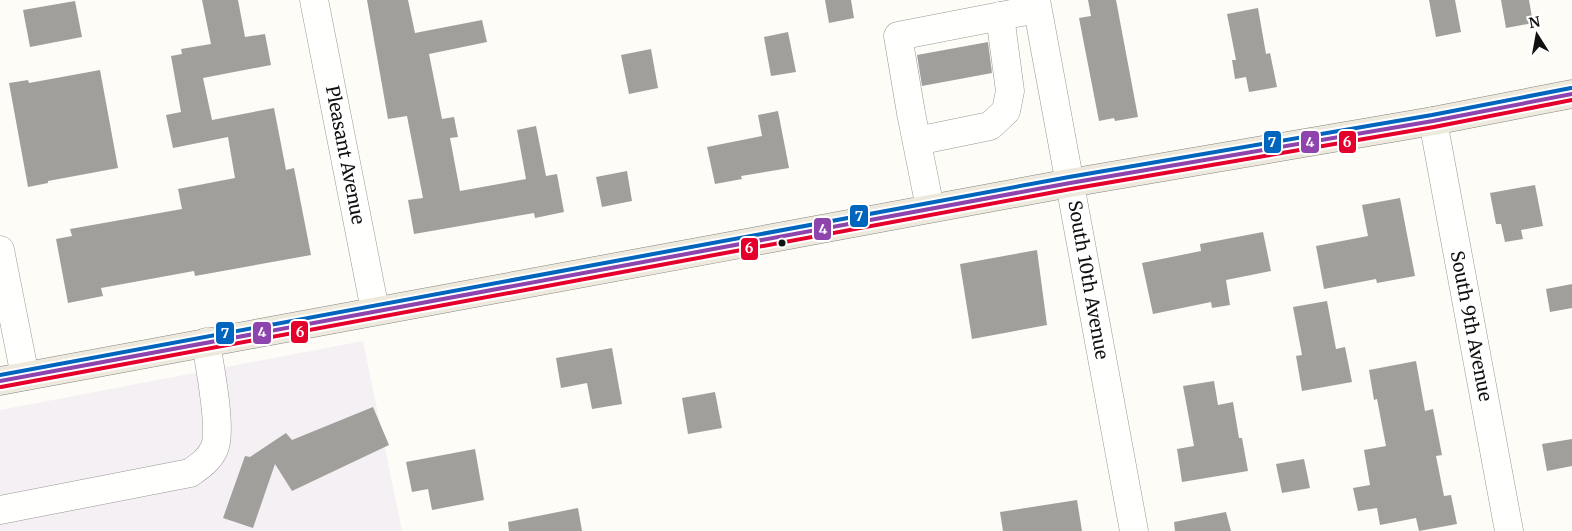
<svg xmlns="http://www.w3.org/2000/svg" width="1572" height="531" viewBox="0 0 1572 531" font-family="Merriweather,serif">
<style>
.industrial{fill:#f5f0f3}
.building{fill:#a19f9c}
.lines{fill:none;stroke-linecap:round;stroke-linejoin:round}
.minor-casing{stroke:#979795;stroke-width:29}
.major-casing{stroke:#858482;stroke-width:29}
.minor{stroke:#fffffe;stroke-width:28}
.major{stroke:#ede9dc;stroke-width:28}
.bus-1-casing{stroke:#fff;stroke-width:8}
.bus-2-casing{stroke:#fff;stroke-width:8}
.bus-3-casing{stroke:#fff;stroke-width:8}
.bus-1{stroke:#8e44ad;stroke-width:4}
.bus-2{stroke:#e4002b;stroke-width:4}
.bus-3{stroke:#0065bd;stroke-width:4}
.bus-dot{fill:#111;stroke:#fff;stroke-width:2}
.labels{text-anchor:middle;stroke-width:5;stroke-linejoin:round;paint-order:stroke}
.street-label{font-size:18px;fill:#111;stroke:#fff}
.line-badge{stroke:#fff;stroke-width:2}
.badge-label{font-size:14px;text-anchor:middle;font-weight:bold;fill:#fff}
</style>
<rect width="100%" height="100%" fill="#fdfcf7"/>
<!-- industrial -->
<polygon class="industrial" points="363,341 402,531 0,531 0,410"/>
<!-- building -->
<g class="building">
<polygon points="202,0 238,0 245,37 265,34 271,65 203,78 212,120 274,108 286,170 294,168 311,255 195,276 194,271 101,288 103,296 68,303 56,239 72,236 70,229 182,209 178,189 235,178 228,137 173,148 166,115 181,112 171,56 182,54 181,49 211,44"/>
<polygon points="367,0 408,0 415,33 482,20 487,42 429,54 442,119 454,117 458,137 450,138 460,191 526,179 517,130 536,126 546,176 557,174 564,212 535,218 534,213 414,234 408,200 423,198 407,116 388,119"/>
<polygon points="825,0 851,0 854,18 829,23"/>
<polygon points="1088,0 1116,0 1138,117 1115,121 1114,118 1099,121 1079,18 1091,16"/>
<polygon points="1429,0 1455,0 1461,32 1436,37"/>
<polygon points="1501,0 1529,0 1533,23 1506,28"/>
<polygon points="75,1 82,37 30,47 23,10"/>
<polygon points="1258,8 1266,54 1270,53 1277,87 1249,92 1246,77 1235,79 1232,60 1236,60 1227,14"/>
<polygon points="788,32 796,72 771,76 764,37"/>
<polygon points="988,42 992,73 922,86 917,55"/>
<polygon points="651,49 658,88 629,94 621,55"/>
<polygon points="100,70 118,168 48,181 48,183 28,187 9,83 28,80 29,83"/>
<polygon points="778,111 789,168 741,176 742,179 715,184 707,147 762,136 758,115"/>
<polygon points="627,171 632,201 602,207 596,177"/>
<polygon points="1535,185 1543,226 1521,230 1523,239 1505,242 1501,224 1496,224 1490,193"/>
<polygon points="1400,198 1415,276 1377,283 1376,279 1324,289 1316,246 1368,236 1362,205"/>
<polygon points="1263,232 1271,271 1226,280 1230,305 1212,308 1211,302 1153,314 1142,263 1201,251 1200,244"/>
<polygon points="1037,250 1047,325 972,339 960,264"/>
<polygon points="1572,284 1572,308 1550,312 1546,289"/>
<polygon points="1327,301 1336,349 1345,347 1352,382 1302,391 1296,356 1302,355 1293,307"/>
<polygon points="612,348 622,404 592,409 587,383 561,388 556,358"/>
<polygon points="1416,361 1425,411 1433,409 1442,455 1436,456 1444,496 1451,495 1457,524 1419,531 1416,518 1380,525 1377,508 1358,511 1353,488 1370,485 1364,450 1386,446 1377,399 1374,400 1369,370"/>
<polygon points="1214,381 1218,405 1233,402 1239,438 1242,438 1248,471 1182,482 1177,449 1194,446 1183,386"/>
<polygon points="715,392 722,428 688,434 682,398"/>
<polygon points="373,407 389,445 292,491 275,464 253,528 223,518 245,456 250,457 286,433 292,440"/>
<polygon points="1572,439 1572,466 1547,471 1542,444"/>
<polygon points="475,449 484,500 432,510 428,489 412,492 406,462"/>
<polygon points="1304,459 1310,488 1282,493 1276,464"/>
<polygon points="1077,500 1082,531 1003,531 1000,512"/>
<polygon points="578,508 582,531 509,531 508,522"/>
<polygon points="1226,512 1231,531 1175,531 1174,522"/>
</g>
<g class="lines">
<defs>
<g id="minor">
<polyline points="314,0 375,310"/>
<polyline points="1036,0 1134,531"/>
<polyline points="1433,121 1509,531"/>
<polyline points="917,141 990,126 1006,111 1010,91 1000,16"/>
<polyline points="930,208 911,113 898,36 1037,9"/>
<polyline points="0,250 25,376"/>
<path d="M 0,510 L 190,473 C 200,466 209,460 214,449 C 223,431 209,364 206,342"/>
</g>
<polyline id="major" points="0,381 1070,183 1433,121 1572,94"/>
</defs>
<!-- minor casing -->
<use href="#minor" class="minor-casing"/>
<!-- major casing -->
<use href="#major" class="major-casing"/>
<!-- minor -->
<use href="#minor" class="minor"/>
<!-- major -->
<use href="#major" class="major"/>
<defs>
<polyline id="bus-1" points="0,381 1070,183 1433,121 1572,94"/>
<polyline id="bus-2" points="1,387 1071,189 1434,127 1572,100"/>
<polyline id="bus-3" points="0,375 1069,177 1432,115 1571,88"/>
</defs>
<!-- bus-1 casing -->
<use href="#bus-1" class="bus-1-casing"/>
<!-- bus-2 casing -->
<use href="#bus-2" class="bus-2-casing"/>
<!-- bus-3 casing -->
<use href="#bus-3" class="bus-3-casing"/>
<!-- bus-1 -->
<use href="#bus-1" class="bus-1"/>
<!-- bus-2 -->
<use href="#bus-2" class="bus-2"/>
<!-- bus-3 -->
<use href="#bus-3" class="bus-3"/>
</g>
<!-- markers -->
<circle class="bus-dot" cx="782" cy="243" r="4.5"/>
<g class="labels">
<!-- street labels -->
<g class="street-label">
<text transform="translate(345 155) rotate(79)" y="6">Pleasant Avenue</text>
<text transform="translate(1088 280) rotate(80)" y="6">South 10th Avenue</text>
<text transform="translate(1471 326) rotate(79)" y="6">South 9th Avenue</text>
</g>
</g>
<g class="line-badge">
<rect x="1338" y="130" width="19" height="24" rx="5" fill="#e4002b"/>
<rect x="1300" y="130" width="20" height="24" rx="5" fill="#8e44ad"/>
<rect x="1263" y="130" width="19" height="24" rx="5" fill="#0065bd"/>
<rect x="849" y="204" width="20" height="24" rx="5" fill="#0065bd"/>
<rect x="813" y="217" width="19" height="24" rx="5" fill="#8e44ad"/>
<rect x="740" y="237" width="19" height="24" rx="5" fill="#e4002b"/>
<rect x="290" y="320" width="19" height="24" rx="5" fill="#e4002b"/>
<rect x="252" y="321" width="20" height="24" rx="5" fill="#8e44ad"/>
<rect x="215" y="321" width="20" height="24" rx="5" fill="#0065bd"/>
</g>
<g class="badge-label">
<text x="1347" y="147">6</text>
<text x="1310" y="147">4</text>
<text x="1272" y="147">7</text>
<text x="859" y="221">7</text>
<text x="823" y="234">4</text>
<text x="749" y="253">6</text>
<text x="300" y="337">6</text>
<text x="262" y="337">4</text>
<text x="225" y="338">7</text>
</g>
<!-- north arrow -->
<g transform="translate(1537 35) rotate(349)" stroke="#ffffff" stroke-width="4" paint-order="stroke">
<path d="M0-4L9 19L0 12L-9 19Z" fill="#111111"/>
<text y="-8" font-size="14" font-weight="bold" text-anchor="middle" fill="#111111">N</text>
</g>
</svg>
